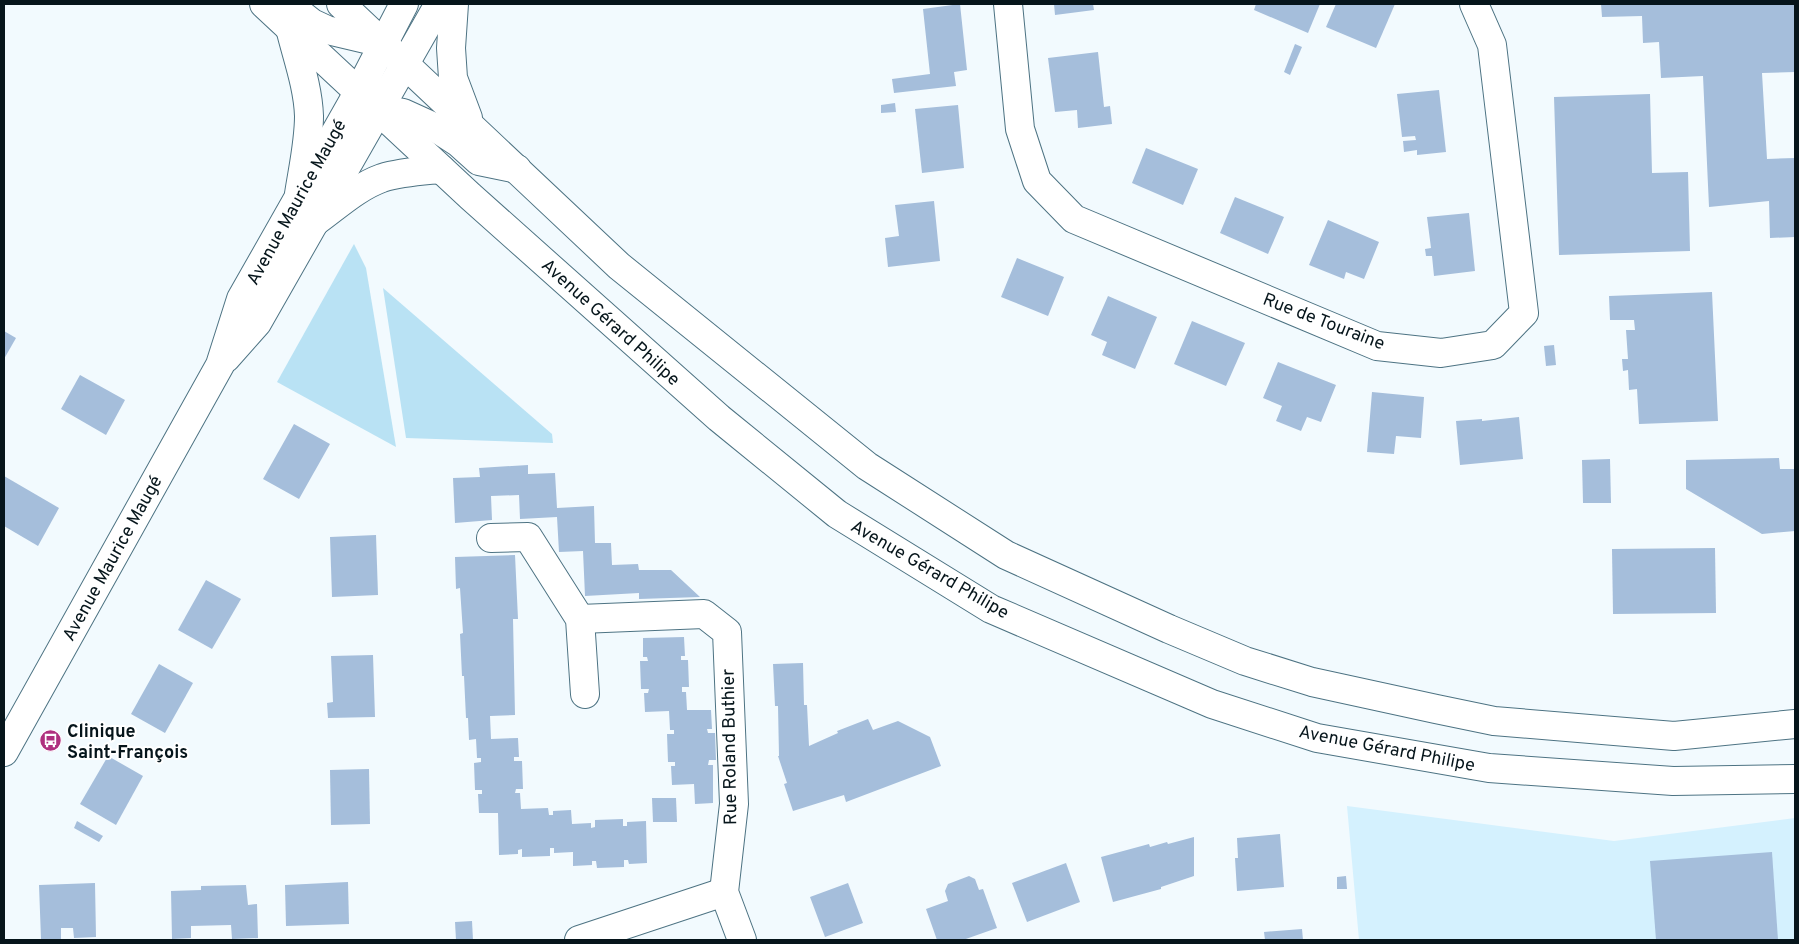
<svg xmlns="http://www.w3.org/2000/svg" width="1799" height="944" viewBox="0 0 1799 944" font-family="Overpass,sans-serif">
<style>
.built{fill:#d4f1fe}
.green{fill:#b9e2f4}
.building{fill:#a5bedb}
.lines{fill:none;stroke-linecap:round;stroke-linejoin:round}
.minor-casing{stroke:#4d7383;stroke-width:30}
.secondary-casing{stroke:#4d7383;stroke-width:30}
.minor{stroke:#fff;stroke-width:28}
.secondary{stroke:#fff;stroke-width:28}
.labels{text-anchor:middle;stroke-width:4;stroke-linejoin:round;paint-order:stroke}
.street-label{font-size:18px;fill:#06151b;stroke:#fff}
.poi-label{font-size:18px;font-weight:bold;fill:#06151b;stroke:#fff;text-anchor:start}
</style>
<rect width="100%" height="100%" fill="#f2fafe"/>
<!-- built -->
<polygon class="built" points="1347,806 1614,841 1795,818 1795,940 1359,940"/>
<!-- green -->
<g class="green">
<polygon points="354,244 366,268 396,447 277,382"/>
<polygon points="383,288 552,434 553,443 406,438"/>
</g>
<!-- building -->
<g class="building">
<polygon points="960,4 967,70 954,72 956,86 894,93 892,79 930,74 923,9"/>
<polygon points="1054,4 1093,4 1094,10 1055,15"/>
<polygon points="1256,4 1320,4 1308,33 1254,10"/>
<polygon points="1336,4 1395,4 1376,48 1326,27"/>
<polygon points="1601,4 1795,4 1795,72 1762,73 1767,159 1795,158 1795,237 1770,238 1769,201 1709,207 1703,76 1661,78 1659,42 1643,43 1642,16 1602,17"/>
<polygon points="1295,44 1302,47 1290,75 1284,72"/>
<polygon points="1098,52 1104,107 1110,106 1112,124 1078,128 1077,110 1055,112 1048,58"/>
<polygon points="1439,90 1446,152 1417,155 1417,150 1404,152 1403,141 1416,140 1415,136 1402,137 1397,94"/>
<polygon points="1650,94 1652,173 1688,172 1690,251 1559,255 1554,97"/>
<polygon points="895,103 896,112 881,113 881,105"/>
<polygon points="958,105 964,168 922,173 915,109"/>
<polygon points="1146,148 1198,169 1183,205 1132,183"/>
<polygon points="1235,197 1284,217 1268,254 1220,233"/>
<polygon points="934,201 940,261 888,267 885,238 899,236 895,205"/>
<polygon points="1469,213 1475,271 1434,276 1432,256 1426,256 1425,249 1431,248 1427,217"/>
<polygon points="1328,220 1379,242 1364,279 1346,272 1344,279 1309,265"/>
<polygon points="1017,258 1064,277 1048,316 1001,297"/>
<polygon points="1712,292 1718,421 1639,424 1637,389 1629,390 1628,370 1623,371 1622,359 1628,359 1626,330 1635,330 1634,320 1610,320 1609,296"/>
<polygon points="1108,296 1157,317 1135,369 1102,355 1107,342 1091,335"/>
<polygon points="1192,321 1245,343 1226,386 1174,364"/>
<polygon points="4,331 16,338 4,359"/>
<polygon points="1554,345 1556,365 1546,366 1544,346"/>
<polygon points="1278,362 1336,385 1321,422 1307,417 1301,431 1276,421 1282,406 1263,398"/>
<polygon points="80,375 125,400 106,435 61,409"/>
<polygon points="1372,392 1424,397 1421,438 1396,436 1394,454 1367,452"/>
<polygon points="1519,417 1523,459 1460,465 1456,421 1482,419 1482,421"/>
<polygon points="294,424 330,444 299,499 263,479"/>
<polygon points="1779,458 1780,469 1795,469 1795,531 1762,534 1686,489 1686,460"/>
<polygon points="1610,459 1611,503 1583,503 1582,460"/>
<polygon points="528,465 528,474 555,473 557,508 594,506 595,543 611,543 612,565 638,564 639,570 671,570 700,597 639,599 639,593 585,596 583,551 559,552 557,517 520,519 519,495 491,496 492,520 455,523 453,478 480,477 479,468"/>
<polygon points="4,476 59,508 38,546 4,526"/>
<polygon points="376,535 378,595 332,597 330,537"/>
<polygon points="1715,548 1716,613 1613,614 1612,549"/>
<polygon points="515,555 518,619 513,619 515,715 490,716 491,739 518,738 519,757 514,757 514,761 522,761 523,789 516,789 515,793 520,793 521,809 548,808 549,815 553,815 553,811 571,810 572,824 591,823 591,828 595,827 595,820 623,819 623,826 627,826 627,822 646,821 647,863 629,864 628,860 624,860 624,867 597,868 596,861 592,861 592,865 573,866 573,852 554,853 554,848 550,848 550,856 522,857 522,849 518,850 518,854 499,855 498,813 479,813 478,794 482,794 482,790 475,790 474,763 481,762 481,758 477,758 476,739 469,740 468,718 466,718 464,676 462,676 460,634 463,633 460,588 456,589 455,557"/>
<polygon points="206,580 241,599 212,649 178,630"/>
<polygon points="684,637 685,656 681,656 681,660 688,660 689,687 682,687 682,692 686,692 687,710 711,710 712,729 707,729 708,733 715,733 716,760 709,760 708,765 713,765 713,803 695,804 694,784 672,785 671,766 675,766 675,762 668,762 667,734 674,734 674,730 670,730 669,711 645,712 644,693 648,693 649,689 641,689 640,661 648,661 647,657 643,657 643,638"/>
<polygon points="373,655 375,717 328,718 327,703 333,702 331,656"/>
<polygon points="803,663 804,705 807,705 809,746 838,733 837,731 868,719 873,730 898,721 930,737 941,766 846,802 844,795 793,811 784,784 787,783 778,756 779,756 778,706 775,706 773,664"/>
<polygon points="159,664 193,683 165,733 131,714"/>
<polygon points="108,756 143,776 116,825 80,804"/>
<polygon points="369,769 370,824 331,825 330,770"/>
<polygon points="652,798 676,798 677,822 653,822"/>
<polygon points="77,821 103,836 99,842 74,828"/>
<polygon points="1280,834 1284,887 1237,891 1235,858 1238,858 1237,838"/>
<polygon points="1194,837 1194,876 1161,887 1161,889 1113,902 1101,857 1149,844 1150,847 1167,842 1168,844"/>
<polygon points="1772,852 1778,940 1656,940 1650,861"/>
<polygon points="1066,863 1080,902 1027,922 1012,883"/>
<polygon points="969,876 975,879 979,890 983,889 997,928 963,940 937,940 926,909 948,901 945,891 948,884"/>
<polygon points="1346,876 1347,889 1337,889 1337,877"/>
<polygon points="348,882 349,924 286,926 285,885"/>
<polygon points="95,883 96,937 74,938 73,928 61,928 61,939 41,939 39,885"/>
<polygon points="848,883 863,923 825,937 810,897"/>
<polygon points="246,885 248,905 257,904 258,938 232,939 231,925 191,926 191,938 172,939 171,891 201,890 201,886"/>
<polygon points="472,921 473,940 456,940 455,922"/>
<polygon points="1302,929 1303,940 1265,940 1264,932"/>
</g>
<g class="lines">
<defs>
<g id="minor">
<polyline points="1008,4 1020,129 1037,181 1074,219 1377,346 1441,353 1493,345 1524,313 1492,45 1474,4"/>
<polyline points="226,358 257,323 439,4"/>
<polyline points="491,538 528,537 580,619 585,694"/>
<polyline points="580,619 704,614 727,632 734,804 724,892 742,940"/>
<polyline points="4,752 220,365 241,299 359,91 404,4"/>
<polyline points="579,940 724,892"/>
</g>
<g id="secondary">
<polyline points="264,4 470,196 719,418 837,514 991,609 1212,704 1317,738 1489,768 1673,781 1795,779"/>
<polyline points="288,4 312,23 327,30 382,43"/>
<polyline points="341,4 619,266 867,466 1006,555 1169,629 1245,661 1312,682 1436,709 1494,721 1674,736 1795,724"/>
<polyline points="454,4 451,48 453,78 468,118"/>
<path d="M 290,28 C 297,57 308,86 309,116 C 309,142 303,168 299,194"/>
<polyline points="382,109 403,113 436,128 459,143 479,161 517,169"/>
<path d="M 316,221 C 337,206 357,187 382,178 C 401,172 421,171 441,169"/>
</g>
</defs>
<!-- minor casing -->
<use href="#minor" class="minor-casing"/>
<!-- secondary casing -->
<use href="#secondary" class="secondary-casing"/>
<!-- minor -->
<use href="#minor" class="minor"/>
<!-- secondary -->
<use href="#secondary" class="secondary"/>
</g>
<!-- icons -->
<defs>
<symbol id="bus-disc" viewBox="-11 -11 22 22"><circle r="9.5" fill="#af307f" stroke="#fff"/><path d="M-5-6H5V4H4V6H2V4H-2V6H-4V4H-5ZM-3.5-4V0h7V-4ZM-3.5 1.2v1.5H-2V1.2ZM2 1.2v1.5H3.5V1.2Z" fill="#fff"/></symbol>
</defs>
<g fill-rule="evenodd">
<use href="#bus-disc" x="38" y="728" width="25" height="25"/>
</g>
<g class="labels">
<!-- street labels -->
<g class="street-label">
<text transform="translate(296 202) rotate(-61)" y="6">Avenue Maurice Maugé</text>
<text transform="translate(1324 321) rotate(21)" y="6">Rue de Touraine</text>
<text transform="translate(611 322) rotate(42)" y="6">Avenue Gérard Philipe</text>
<text transform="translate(112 558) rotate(-61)" y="6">Avenue Maurice Maugé</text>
<text transform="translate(930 569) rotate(30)" y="6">Avenue Gérard Philipe</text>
<text transform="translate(729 747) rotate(-91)" y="6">Rue Roland Buthier</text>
<text transform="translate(1387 748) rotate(11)" y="6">Avenue Gérard Philipe</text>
</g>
<!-- poi labels -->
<g class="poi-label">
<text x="67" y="737">Clinique<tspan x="67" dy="21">Saint-François</tspan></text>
</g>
</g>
<!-- border -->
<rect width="1799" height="944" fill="none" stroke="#06151b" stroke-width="10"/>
</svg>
